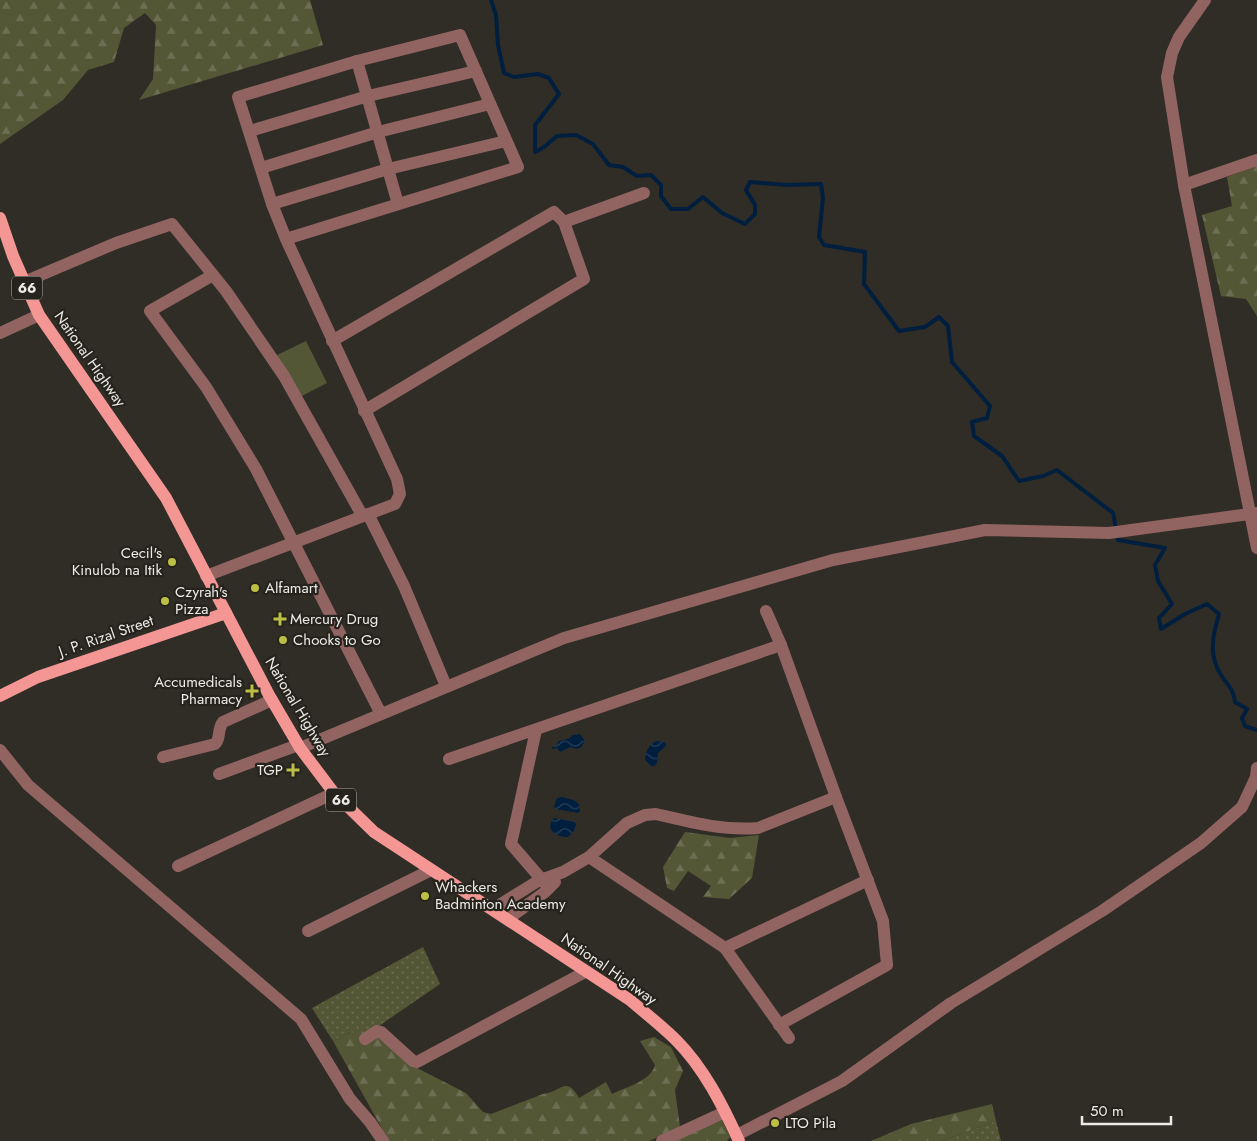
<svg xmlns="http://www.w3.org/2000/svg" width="1257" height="1141" viewBox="0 0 1257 1141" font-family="Jost,sans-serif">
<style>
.grass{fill:url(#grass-dots)}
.forest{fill:url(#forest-firs)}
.pitch{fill:#535736}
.water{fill:url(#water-waves)}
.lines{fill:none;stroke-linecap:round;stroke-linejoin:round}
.stream{stroke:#001e3e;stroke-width:4}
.minor{stroke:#916462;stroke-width:12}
.major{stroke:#f49794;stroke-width:12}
.poi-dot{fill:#bbc044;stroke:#26231d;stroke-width:2}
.labels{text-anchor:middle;stroke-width:4.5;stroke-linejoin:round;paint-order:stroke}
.shield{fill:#26231d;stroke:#b0aea9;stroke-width:1}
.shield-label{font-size:14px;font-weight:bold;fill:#ebeae5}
.street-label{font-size:15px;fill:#ebeae5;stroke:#26231d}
.poi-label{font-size:15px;fill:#ebeae5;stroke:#26231d;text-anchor:start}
</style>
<defs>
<pattern id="grass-dots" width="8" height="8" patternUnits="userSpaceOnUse" patternTransform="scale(1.25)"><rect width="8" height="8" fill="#535736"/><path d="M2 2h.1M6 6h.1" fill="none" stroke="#6c6f53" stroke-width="1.8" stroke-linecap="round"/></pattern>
<pattern id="forest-firs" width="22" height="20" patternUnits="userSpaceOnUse" patternTransform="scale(1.25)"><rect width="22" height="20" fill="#535736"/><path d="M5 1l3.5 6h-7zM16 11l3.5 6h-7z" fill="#6c6f53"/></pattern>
<pattern id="water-waves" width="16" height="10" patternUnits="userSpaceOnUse" patternTransform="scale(1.25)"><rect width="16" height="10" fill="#001e3e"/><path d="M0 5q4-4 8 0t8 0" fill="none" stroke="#253f5a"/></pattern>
</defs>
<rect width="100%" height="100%" fill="#302d26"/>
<!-- grass -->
<g class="grass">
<polygon points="423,947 440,984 360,1039 350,1032 333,1041 312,1008"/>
<polygon points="996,1121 1001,1141 941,1141"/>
</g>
<!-- forest -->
<g class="forest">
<polygon points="0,0 310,0 323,45 139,100 153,79 156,25 145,13 124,28 114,62 88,70 63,100 0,144"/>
<polygon points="1257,166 1257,316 1246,299 1221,296 1202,215 1232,206 1227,177"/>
<polygon points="685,832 730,838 759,835 752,878 729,899 703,897 711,886 688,871 674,891 667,888 663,867"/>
<path d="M 350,1032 L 355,1033 L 365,1044 L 376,1035 L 382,1036 L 419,1069 L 466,1093 L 483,1112 L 491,1114 L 543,1094 C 562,1092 566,1075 579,1098 L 606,1082 L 612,1094 C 626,1087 651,1081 655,1065 L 640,1041 L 654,1037 L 671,1047 L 683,1071 L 675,1090 L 680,1127 L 649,1141 L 389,1141 L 333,1041 Z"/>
<polygon points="992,1104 996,1121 941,1141 871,1141 911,1124"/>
<polygon points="722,1120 730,1137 727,1141 674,1141"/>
</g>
<!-- pitch -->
<polygon class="pitch" points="306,341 327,383 298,398 277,355"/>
<!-- water -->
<g class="water">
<polygon points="580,734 585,741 581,747 577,749 570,747 560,752 557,748 552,749 552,747 556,746 559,741 568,739 573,735"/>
<path d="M 656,741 L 665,742 L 666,746 L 658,753 L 657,763 L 654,766 L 651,766 L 645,760 C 646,752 648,745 656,741 Z"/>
<polygon points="562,797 573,800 579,804 580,811 578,813 556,809 554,807 557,798"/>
<path d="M 554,818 L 575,822 L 576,825 L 574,831 L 568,837 C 556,837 544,830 554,818 Z"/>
</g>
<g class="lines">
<!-- stream -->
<path class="stream" d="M 491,0 L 496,15 L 498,45 L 504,73 L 514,77 L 538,74 L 549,78 L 559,94 L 535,125 L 535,152 L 544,147 L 557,136 L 576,135 L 593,144 L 609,165 L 623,167 L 637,176 L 651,175 L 661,185 L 661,196 L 671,209 L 688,209 L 703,197 L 722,213 L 745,224 L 755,214 L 755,205 L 746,190 L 750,182 L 787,185 L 821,184 L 823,198 L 819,237 L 824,245 L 865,252 L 864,284 L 899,331 L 925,327 L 939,317 L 948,326 L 952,362 L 990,406 L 987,418 L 972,422 L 974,436 L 1002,456 L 1019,481 L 1043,476 L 1057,470 L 1113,513 L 1118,540 L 1165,548 L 1155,565 L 1158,581 L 1172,604 L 1159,618 L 1161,629 L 1185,614 L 1207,604 L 1219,614 C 1213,634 1208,655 1221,675 C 1227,684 1234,690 1235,702 L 1247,709 L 1242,718 L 1245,726 L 1257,730"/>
<!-- minor -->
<g class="minor">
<polyline points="1205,0 1179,37 1172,53 1167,77 1184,185 1257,548"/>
<polyline points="357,61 398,204"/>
<polyline points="250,131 368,96 476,71"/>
<polyline points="261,168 378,132 490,104"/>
<polyline points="1184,185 1257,160"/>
<polyline points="272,204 388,169 506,141"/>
<polyline points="564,222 644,193"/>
<polyline points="213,275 150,311 206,387 256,469 381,714"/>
<polyline points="24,282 116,243 172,224 226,291 284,376 362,515"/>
<polyline points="0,333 39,315"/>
<polyline points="332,341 554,212 564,222 584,279 364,411"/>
<polyline points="368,514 404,586 446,686"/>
<polyline points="206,576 395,504 400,494 397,479 286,239 272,204 238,97 357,61 460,35 518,167 286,239"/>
<polyline points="766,611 781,645 836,797 883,921 887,965 779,1025"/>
<polyline points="536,730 511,844 549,888"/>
<polyline points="300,748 564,638 833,560 985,530 1109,533 1257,513"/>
<polyline points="0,750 28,785 301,1019 350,1099 370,1122 383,1141"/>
<path d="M 163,757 L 215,744 C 221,739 217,729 223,722 L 272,700"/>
<polyline points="449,759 781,645"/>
<polyline points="219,774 298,745"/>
<polyline points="589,857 725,948 789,1038"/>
<polyline points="178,866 334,793"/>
<path d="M 493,909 L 538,881 L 563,872 L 589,857 L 627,823 L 645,815 L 656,814 C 690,822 723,831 758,828 L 836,797"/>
<polyline points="508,919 545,892 555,882"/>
<polyline points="308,931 431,870"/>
<polyline points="725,948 868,880"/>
<polyline points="365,1039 377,1031 381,1032 413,1061 417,1062 585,972"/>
<polyline points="737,1135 842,1081 951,1003 1102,911 1201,843 1242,807 1256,777 1257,768"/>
<polyline points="662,1141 725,1112"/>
</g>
<!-- major -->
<g class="major">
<path d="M 0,218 L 13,256 L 39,315 L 166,498 L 269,695 L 300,748 L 334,793 L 374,832 L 630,1000 C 645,1013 662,1026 676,1040 C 704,1068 723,1106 739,1141"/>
<polyline points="0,696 38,677 226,613"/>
</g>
</g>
<!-- markers -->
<g class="poi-dot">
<circle cx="172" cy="562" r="5"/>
<circle cx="255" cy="588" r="5"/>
<circle cx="165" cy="601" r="5"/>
<path d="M277.5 611.5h5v5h5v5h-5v5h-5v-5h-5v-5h5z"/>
<circle cx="283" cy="640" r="5"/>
<path d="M249.5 683.5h5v5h5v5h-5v5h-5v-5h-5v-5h5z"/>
<path d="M290.5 762.5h5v5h5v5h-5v5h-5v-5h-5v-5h5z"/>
<circle cx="425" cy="896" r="5"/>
<circle cx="775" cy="1123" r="5"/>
</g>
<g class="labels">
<!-- shield labels -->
<g class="shield">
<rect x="12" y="276.5" width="30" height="23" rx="4"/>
<rect x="326" y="788.5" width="30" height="23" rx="4"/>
</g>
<g class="shield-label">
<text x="27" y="293">66</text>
<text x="341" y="805">66</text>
</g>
<!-- street labels -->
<g class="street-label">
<text transform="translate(90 359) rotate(55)" y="5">National Highway</text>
<text transform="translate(106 636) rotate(-19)" y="5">J. P. Rizal Street</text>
<text transform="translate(298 707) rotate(59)" y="5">National Highway</text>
<text transform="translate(609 969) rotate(35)" y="5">National Highway</text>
</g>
<!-- poi labels -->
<g class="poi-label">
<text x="162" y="558" text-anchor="end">Cecil's<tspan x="162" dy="17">Kinulob na Itik</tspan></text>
<text x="265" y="593">Alfamart</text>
<text x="175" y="597">Czyrah's<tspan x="175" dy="17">Pizza</tspan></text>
<text x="290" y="624">Mercury Drug</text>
<text x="293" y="645">Chooks to Go</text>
<text x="242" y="687" text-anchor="end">Accumedicals<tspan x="242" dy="17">Pharmacy</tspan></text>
<text x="283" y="775" text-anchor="end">TGP</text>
<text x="435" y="892">Whackers<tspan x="435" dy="17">Badminton Academy</tspan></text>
<text x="785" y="1128">LTO Pila</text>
</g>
</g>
<!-- scale -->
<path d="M1082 1116v8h89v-8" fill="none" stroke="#ebeae5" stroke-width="2.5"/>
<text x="1090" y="1116" font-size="15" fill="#ebeae5" stroke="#26231d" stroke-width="4" paint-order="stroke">50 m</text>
</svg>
